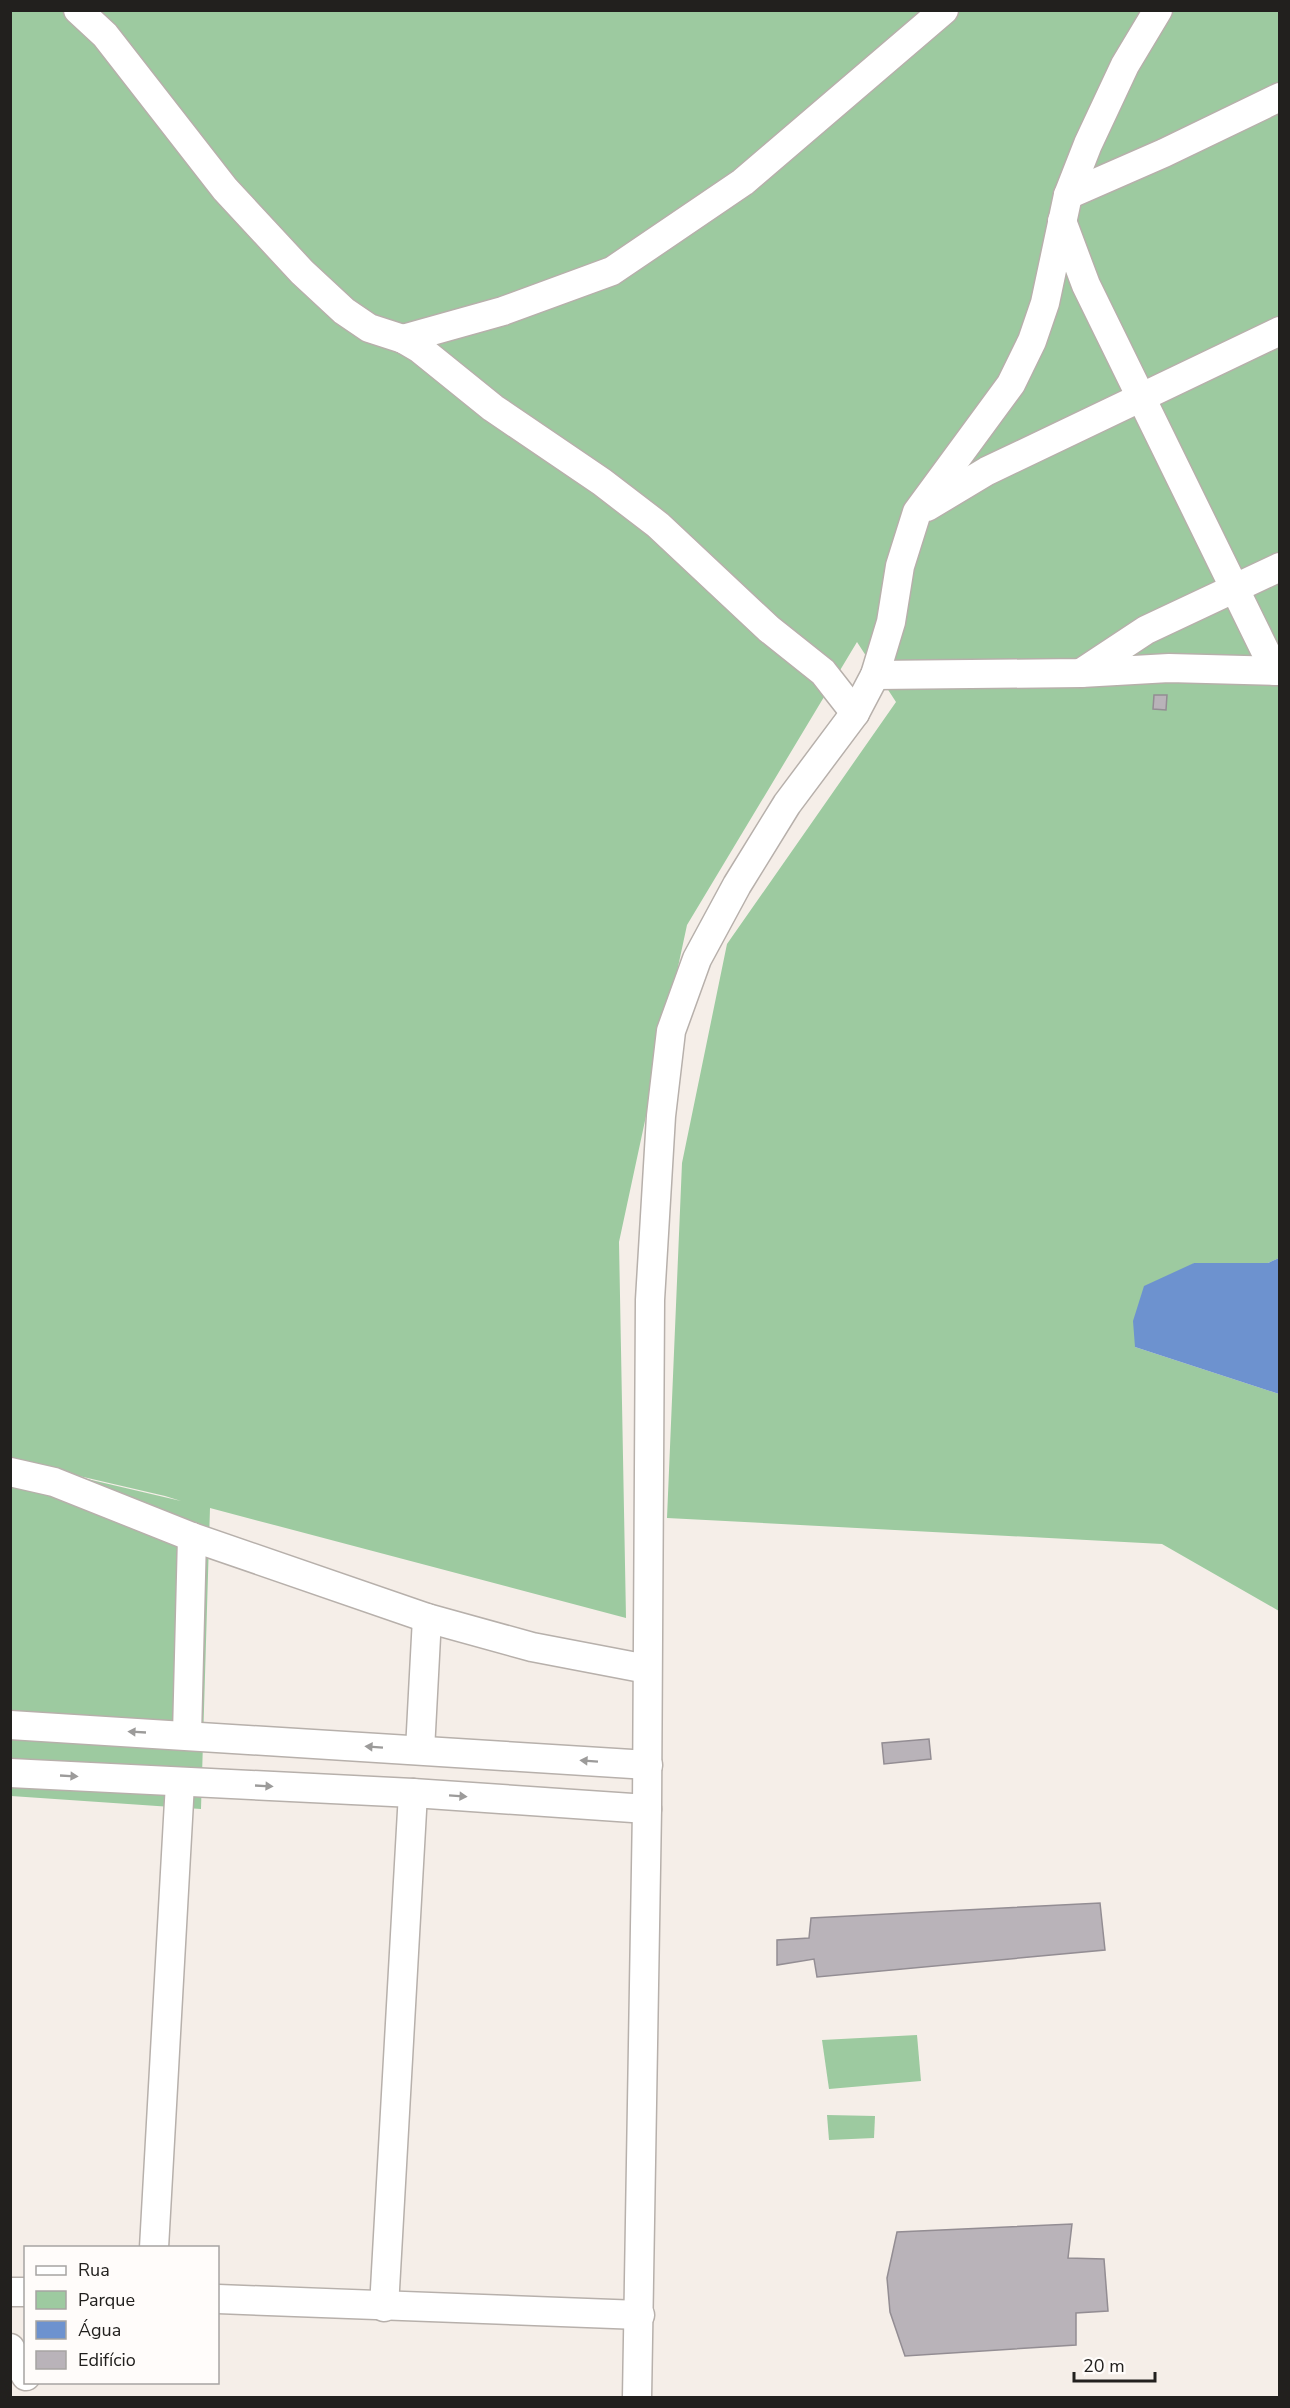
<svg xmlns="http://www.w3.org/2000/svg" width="1290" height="2408" viewBox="0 0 1290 2408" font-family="'Nunito Sans',sans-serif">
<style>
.green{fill:#9dcaa0;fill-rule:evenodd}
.water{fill:#6d92cf}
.building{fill:#b9b3b9;stroke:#938d93;stroke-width:1.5}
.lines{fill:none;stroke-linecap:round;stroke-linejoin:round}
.street-casing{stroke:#b7b0ab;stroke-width:31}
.street{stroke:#fff;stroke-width:28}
.oneway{fill:#9c9b9a}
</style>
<rect width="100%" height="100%" fill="#f5eee8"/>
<!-- green -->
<g class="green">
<path d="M 11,11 L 1279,11 L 1279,1258 L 1268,1263 L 1194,1263 L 1135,1347 L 1279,1394 L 1279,1611 L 1162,1544 L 667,1518 L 682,1163 L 727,944 L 896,702 L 857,642 L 687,925 L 619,1242 L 626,1618 L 210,1508 L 201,1809 L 11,1796 ZM 19,1462 L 165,1496 L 181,1501 L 19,1463 Z"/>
<polygon points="917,2035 921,2081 829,2089 822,2040"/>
<polygon points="827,2115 875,2116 874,2138 829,2140"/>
</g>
<!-- water -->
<polygon class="water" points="1279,1258 1279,1394 1135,1347 1133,1321 1144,1286 1194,1263 1268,1263"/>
<!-- building -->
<g class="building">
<polygon points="1154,695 1167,695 1166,710 1153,709"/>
<polygon points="929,1739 931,1759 884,1764 882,1743"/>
<polygon points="1100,1903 1105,1950 817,1977 814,1959 777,1965 777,1940 809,1938 811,1918"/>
<polygon points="1072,2224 1068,2258 1104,2259 1108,2311 1076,2313 1076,2345 905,2356 890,2312 887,2278 897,2232"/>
</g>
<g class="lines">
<defs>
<g id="street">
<polyline points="78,10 105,35 225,189 302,272 344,311 369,328 403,339 420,349 493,408 602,482 658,525 769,629 823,672 855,713"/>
<polyline points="1068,195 1164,153 1280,97"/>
<polyline points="1062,221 1086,285 1275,671"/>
<polyline points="403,339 503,311 612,271 743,182 944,10"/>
<polyline points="927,507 987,471 1280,331"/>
<polyline points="1081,673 1146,630 1280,567"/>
<polyline points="875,675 1081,673 1169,668 1280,671"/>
<polyline points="10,1472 54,1482 192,1537 427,1618 532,1647 647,1669"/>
<polyline points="10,1725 648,1765"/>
<polyline points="187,1735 192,1537"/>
<polyline points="420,1750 427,1618"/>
<polyline points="10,1773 413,1793 647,1809"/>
<polyline points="154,2248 180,1783"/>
<polyline points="10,2292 26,2292"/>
<polyline points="218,2299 640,2315"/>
<polyline points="384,2307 413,1793"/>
<polyline points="10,2348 26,2376"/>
<polyline points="637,2398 647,1809 650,1300 661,1116 671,1031 697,959 737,885 787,804 855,713 875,675 891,622 900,566 917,512 1011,384 1032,341 1045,303 1068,195 1088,144 1125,65 1158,10"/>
</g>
</defs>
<!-- street casing -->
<use href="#street" class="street-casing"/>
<!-- street -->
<use href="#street" class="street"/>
</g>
<!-- one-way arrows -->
<defs><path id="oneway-solid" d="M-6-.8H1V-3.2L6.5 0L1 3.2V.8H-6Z" transform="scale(1.5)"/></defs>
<g class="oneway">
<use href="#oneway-solid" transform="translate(137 1732) rotate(-177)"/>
<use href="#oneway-solid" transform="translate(374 1747) rotate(-176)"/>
<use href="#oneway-solid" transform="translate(589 1761) rotate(-176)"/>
<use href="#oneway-solid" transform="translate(69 1776) rotate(3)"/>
<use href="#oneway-solid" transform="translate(264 1786) rotate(3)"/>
<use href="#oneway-solid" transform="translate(458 1796) rotate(4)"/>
</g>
<!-- border -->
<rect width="1290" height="2408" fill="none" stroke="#22201e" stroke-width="24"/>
<!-- legend -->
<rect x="24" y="2246" width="195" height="138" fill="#fffcfa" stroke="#a7a4a2" stroke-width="1.5"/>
<rect x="36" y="2266" width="30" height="9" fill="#ffffff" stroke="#a7a4a2" stroke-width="1.5"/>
<text x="78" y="2276" font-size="18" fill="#22201e">Rua</text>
<rect x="36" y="2291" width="30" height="18" fill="#9dcaa0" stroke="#a7a4a2" stroke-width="1.5"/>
<text x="78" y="2306" font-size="18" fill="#22201e">Parque</text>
<rect x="36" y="2321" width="30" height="18" fill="#6d92cf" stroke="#a7a4a2" stroke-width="1.5"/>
<text x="78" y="2336" font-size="18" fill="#22201e">Água</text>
<rect x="36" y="2351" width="30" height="18" fill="#b9b3b9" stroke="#a7a4a2" stroke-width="1.5"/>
<text x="78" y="2366" font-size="18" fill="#22201e">Edifício</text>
<!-- scale -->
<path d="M1074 2372v9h81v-9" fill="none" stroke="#22201e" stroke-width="3"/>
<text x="1083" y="2372" font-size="18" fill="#22201e" stroke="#fffcfa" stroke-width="4.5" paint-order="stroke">20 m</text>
</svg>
